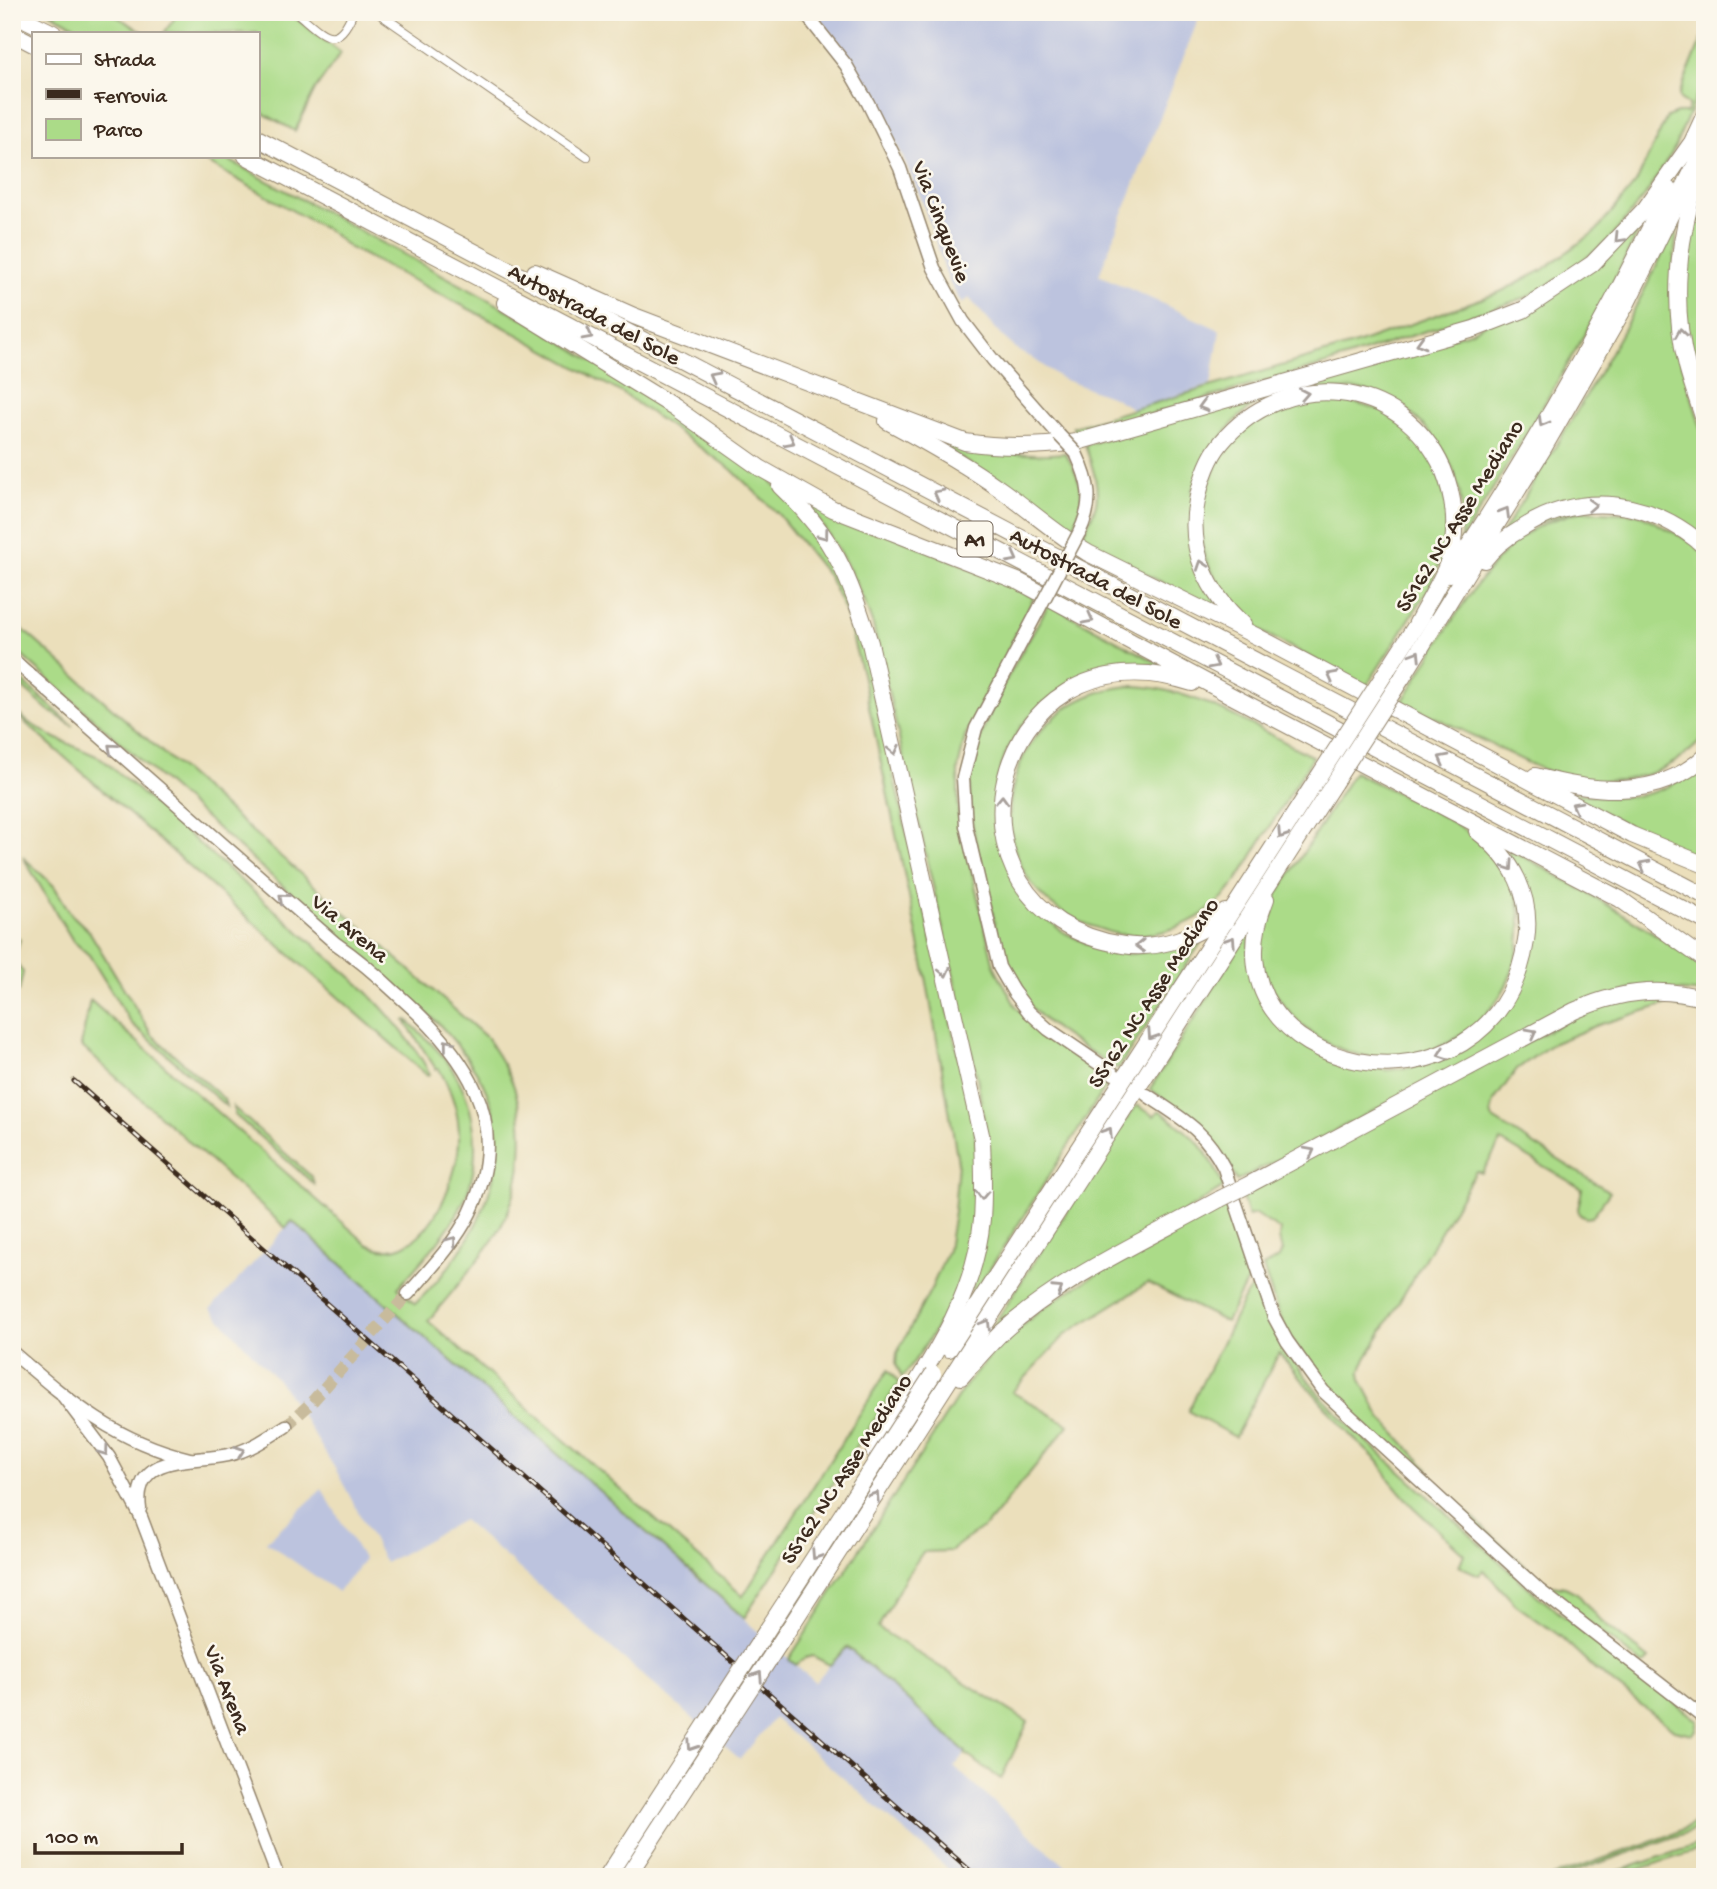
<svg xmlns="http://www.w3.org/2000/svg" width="1717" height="1889" viewBox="0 0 1717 1889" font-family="'Gochi Hand',sans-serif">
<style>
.industrial{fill:#bcc3de}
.green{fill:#abdb88;stroke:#738253;stroke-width:2}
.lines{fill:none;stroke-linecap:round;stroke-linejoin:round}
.secondary-tunnel{stroke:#c8bb9c;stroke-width:12;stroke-dasharray:12 6;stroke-linecap:butt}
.street-casing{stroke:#93846c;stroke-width:10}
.secondary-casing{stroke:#93846c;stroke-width:15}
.highway-casing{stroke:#93846c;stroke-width:18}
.street{stroke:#fff;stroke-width:8}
.secondary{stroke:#fff;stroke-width:12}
.highway{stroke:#fff;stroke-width:16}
.rail-casing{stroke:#3b2a1e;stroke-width:5}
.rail{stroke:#fbf7ec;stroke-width:2.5;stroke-dasharray:8;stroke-linecap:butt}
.secondary-bridge-casing{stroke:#93846c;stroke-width:15;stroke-linecap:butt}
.highway-bridge-casing{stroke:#93846c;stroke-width:18;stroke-linecap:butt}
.secondary-bridge{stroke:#fff;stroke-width:12}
.highway-bridge{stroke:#fff;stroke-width:16}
.oneway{stroke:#a79f9a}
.labels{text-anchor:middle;stroke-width:5;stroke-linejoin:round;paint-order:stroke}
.shield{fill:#fbf7ec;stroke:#75685c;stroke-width:2}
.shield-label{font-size:21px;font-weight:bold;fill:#3b2a1e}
.street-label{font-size:23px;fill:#3b2a1e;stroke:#fbf7ec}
</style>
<rect width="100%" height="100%" fill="#fbf7ec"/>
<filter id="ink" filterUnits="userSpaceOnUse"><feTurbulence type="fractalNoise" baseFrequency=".0143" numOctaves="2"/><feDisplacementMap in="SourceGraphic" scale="14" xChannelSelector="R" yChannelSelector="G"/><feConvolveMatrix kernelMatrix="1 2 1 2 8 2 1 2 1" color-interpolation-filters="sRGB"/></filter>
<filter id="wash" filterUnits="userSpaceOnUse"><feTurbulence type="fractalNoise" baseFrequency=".00686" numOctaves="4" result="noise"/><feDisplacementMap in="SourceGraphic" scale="28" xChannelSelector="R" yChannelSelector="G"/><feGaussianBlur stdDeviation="1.57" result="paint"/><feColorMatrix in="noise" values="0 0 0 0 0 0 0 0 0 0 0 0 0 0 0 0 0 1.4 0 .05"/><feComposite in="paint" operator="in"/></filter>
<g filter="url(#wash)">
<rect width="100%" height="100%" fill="#ebdfbb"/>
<!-- industrial -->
<g class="industrial">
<polygon points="815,12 1201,12 1099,275 1220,330 1211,385 1133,409 1113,397 1062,379 1031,357 1020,352 1003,337 969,298 962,304 949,282 921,198 896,142 843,48"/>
<polygon points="292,1221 815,1682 846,1647 967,1752 954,1767 1078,1877 957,1877 774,1718 740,1759 463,1520 385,1563 336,1470 284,1387 211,1309"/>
<polygon points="322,1489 364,1560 338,1592 266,1542"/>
</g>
<!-- green -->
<g class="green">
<polygon points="49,12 109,12 145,33 88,33"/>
<polygon points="179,12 288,12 341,53 315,90 295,131 257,110 257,33 164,33"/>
<polygon points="1705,32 1705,77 1673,151 1645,196 1609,240 1562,277 1527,297 1330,363 1078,435 1073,427 1356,344 1500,292 1541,271 1597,230 1636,183 1667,117 1677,113 1686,113 1689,105 1680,99 1679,94"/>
<path d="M 196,156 L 221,156 L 534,324 L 760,468 L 806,520 L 839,572 L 853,602 L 975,1126 C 977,1162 979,1198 973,1234 C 964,1289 934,1335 902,1378 L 896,1364 L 897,1353 L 932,1287 L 948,1250 L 954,1211 L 958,1162 L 927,982 L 862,673 L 845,611 L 829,577 L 778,514 L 731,469 L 622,393 L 504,327 L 348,247 L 332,233 Z"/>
<path d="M 1705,173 L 1705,405 C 1699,379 1691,353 1686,327 C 1679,278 1688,218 1705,173 Z"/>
<path d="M 1642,224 C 1590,334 1524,437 1461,541 C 1461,529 1462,516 1461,503 C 1456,450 1412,400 1360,390 C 1348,388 1334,391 1323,391 C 1299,392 1276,392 1255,405 C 1224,423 1209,459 1192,490 L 1217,609 L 1215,610 L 1080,540 C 1085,529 1093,516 1096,504 C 1100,485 1091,463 1085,445 L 1470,332 L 1602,261 Z"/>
<path d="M 1675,228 L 1677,228 L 1671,295 L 1675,340 L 1705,442 L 1705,539 L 1616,499 L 1502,533 C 1564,434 1626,333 1675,228 Z"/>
<polygon points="1327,396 1381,410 1415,435 1438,470 1448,510 1445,552 1428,590 1366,687 1264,633 1244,617 1225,597 1206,559 1202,546 1201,504 1221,452 1261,414"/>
<path d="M 947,443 C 987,451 1024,457 1065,453 C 1084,482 1087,502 1070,534 L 945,447 Z"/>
<path d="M 801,496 L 1006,583 L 1034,597 L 965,737 L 958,769 L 958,813 L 994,966 L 1016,1007 L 1045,1036 L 1110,1080 L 974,1294 L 972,1291 L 988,1149 L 977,1077 L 873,625 C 855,573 834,540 801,496 Z"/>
<path d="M 1582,511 L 1640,514 L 1692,542 L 1705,555 L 1705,736 C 1666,781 1607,790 1553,773 C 1533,767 1513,755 1494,746 C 1464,731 1433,716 1402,702 C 1435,651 1486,550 1541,525 C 1554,519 1568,515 1582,511 Z"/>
<path d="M 1049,604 L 1158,663 L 1158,666 L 1127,663 L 1102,670 L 1069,685 L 1041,705 L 1021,726 L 1005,755 L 996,785 L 995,829 L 1023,895 L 1061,931 L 1096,948 L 1129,954 L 1161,950 L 1194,937 L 1200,944 L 1118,1069 C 1090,1051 1055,1033 1032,1008 C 1021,995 1010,978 1004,962 C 997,944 995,923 991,905 C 980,858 961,806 974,758 C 989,704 1021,653 1049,604 Z"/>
<path d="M 12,620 L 487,1038 C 496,1054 510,1072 515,1090 C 529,1139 521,1199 492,1241 C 473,1269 449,1295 428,1321 L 743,1596 L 888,1370 L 899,1383 L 744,1618 L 292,1221 L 286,1228 L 81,1046 L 90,1000 L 367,1244 C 421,1272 458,1183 459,1141 C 460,1114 452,1091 439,1069 L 436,1069 L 405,1021 L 407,1020 C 422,1035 439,1049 451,1067 C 478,1108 484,1165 460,1209 C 444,1238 420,1262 398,1288 L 415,1304 C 467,1254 514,1179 491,1104 C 482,1074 460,1047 439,1024 L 12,647 Z"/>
<polygon points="12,672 73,726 48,710 12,678"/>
<path d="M 1129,686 C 1193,686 1257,729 1313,757 C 1295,785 1278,814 1260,843 C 1247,864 1236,886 1217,903 C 1194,924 1162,936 1130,935 C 1115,935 1103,930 1089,925 C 964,880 994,700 1129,686 Z"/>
<path d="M 12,709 L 28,722 L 51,736 L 101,758 L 123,777 L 360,985 C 387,1012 412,1040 430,1074 L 427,1075 L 12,711 Z"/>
<path d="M 1705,763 L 1705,860 L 1661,843 L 1568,794 L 1570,792 C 1631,801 1654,801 1705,763 Z"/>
<path d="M 1354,772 C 1400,796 1475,824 1505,867 C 1518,885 1521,912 1520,933 C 1514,1046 1372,1101 1294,1017 C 1282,1004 1262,976 1260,958 C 1259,950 1264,919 1267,911 C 1274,896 1286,881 1295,866 C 1315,835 1334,803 1354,772 Z"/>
<path d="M 1510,849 C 1578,886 1641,923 1705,967 L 1705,993 L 1635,987 L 1418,1088 L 1237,1181 C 1215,1131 1193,1120 1150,1089 L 1250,929 L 1249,960 L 1253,986 L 1267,1011 L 1355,1066 L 1388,1070 L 1413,1067 L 1507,1006 L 1522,978 L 1531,946 L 1508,853 Z"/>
<polygon points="23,857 54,886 71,914 89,931 152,1035 224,1099 226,1106 131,1023 89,955 73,941"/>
<path d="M 12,932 L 20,939 C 16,952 12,962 23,972 L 19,991 L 12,986 Z"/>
<polygon points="1637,998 1685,1000 1705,1006 1705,1014 1667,1004 1598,1025 1552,1044 1517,1069 1494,1101 1491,1113 1493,1119 1610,1192 1592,1217 1586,1218 1580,1215 1578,1209 1582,1189 1501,1141 1482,1173 1476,1171 1363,1364 1360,1373 1361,1380 1381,1418 1428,1469 1432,1481 1545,1584 1565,1587 1577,1593 1597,1617 1649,1659 1643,1665 1523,1571 1376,1437 1325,1385 1288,1334 1277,1310 1263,1267 1279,1258 1282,1251 1279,1239 1280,1230 1255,1214 1248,1216 1241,1194 1587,1010"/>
<path d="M 1137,1105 L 1154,1116 L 1159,1110 C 1194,1136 1207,1147 1224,1187 L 984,1340 L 1115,1136 Z"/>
<polygon points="233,1107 312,1177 314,1184 235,1115"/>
<path d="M 1230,1203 L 1252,1271 L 1226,1322 L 1148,1283 L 1066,1334 L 1012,1392 L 1069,1425 L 987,1525 C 974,1535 963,1540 951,1551 L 923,1552 L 905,1578 L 878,1628 L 1028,1722 L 1001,1779 L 965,1754 L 966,1752 L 847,1647 L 830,1665 L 813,1656 L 805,1658 L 796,1665 L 789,1659 L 961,1392 C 1008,1327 1057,1296 1125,1258 C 1160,1238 1193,1219 1230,1203 Z"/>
<polygon points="1252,1287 1258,1289 1281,1344 1320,1395 1349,1425 1538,1596 1698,1721 1696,1730 1692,1734 1674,1730 1595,1669 1560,1636 1516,1605 1484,1570 1479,1575 1459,1566 1464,1554 1412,1506 1390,1480 1379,1462 1350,1435 1279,1353 1235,1437 1188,1411 1246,1295"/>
<polygon points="1705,1818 1705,1826 1560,1877 1551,1877 1673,1834"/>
<polygon points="1705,1842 1705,1848 1614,1877 1601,1877"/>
</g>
</g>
<g filter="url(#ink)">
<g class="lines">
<!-- secondary-tunnel -->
<polyline class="secondary-tunnel" points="286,1426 310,1404 408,1294"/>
<defs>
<g id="street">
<path d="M 296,12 C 322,33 336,54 353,12"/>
<polyline points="377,12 587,157"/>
</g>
<g id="secondary">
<polyline points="804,12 846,65 868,103 900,168 934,268 963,321 993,360 1059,435"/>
<path d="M 1076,453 C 1090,483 1094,502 1079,533"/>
<polyline points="1040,607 976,728 963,778 966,826 999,967 1013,991 1029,1012 1048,1029 1114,1074"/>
<path d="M 12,659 L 335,943 C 357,958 377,975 397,994 C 464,1053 515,1120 470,1213 C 455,1243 431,1268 408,1294"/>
<path d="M 1147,1095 C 1182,1119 1204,1129 1224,1168 L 1274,1317 L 1287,1341 L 1323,1391 L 1539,1590 L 1705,1719"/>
<path d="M 12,1352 C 69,1401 114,1441 190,1459"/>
<polyline points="63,1396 109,1457 141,1517 278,1877"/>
<path d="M 140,1509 C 132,1450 196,1464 232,1454 C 252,1449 269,1437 286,1426"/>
</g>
<g id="highway">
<polyline points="12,13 53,33"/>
<polyline points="12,33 33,44"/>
<polyline points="257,138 1705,896"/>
<polyline points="1687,153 1705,114"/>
<polyline points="246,156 1705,921"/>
<path d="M 1697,179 C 1678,239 1671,303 1687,366 C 1692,385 1699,404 1705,423"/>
<path d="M 535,272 L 634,316 L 965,442 C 1003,448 1039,447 1077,442 L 1474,329 L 1523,310 L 1592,264 L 1645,209 L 1690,145"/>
<polyline points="505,303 674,407 760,468 833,509 1020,582 1230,695 1620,899 1705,960"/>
<path d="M 887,421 C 926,442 964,463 1000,489 C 1030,510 1056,534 1088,553 L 1258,637 L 1632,835 L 1705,865"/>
<path d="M 780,486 C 834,537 848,574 870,643 L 982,1139 C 983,1165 984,1193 982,1219 C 974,1308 918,1378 874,1451"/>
<path d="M 1484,560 C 1494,547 1507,537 1521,529 C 1582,489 1652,500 1705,547"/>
<path d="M 1450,574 C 1532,451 1606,321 1669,189"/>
<path d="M 1243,624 C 1208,593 1187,549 1197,501 C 1201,481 1207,460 1221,443 C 1283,367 1402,377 1443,469 C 1454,496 1458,528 1450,557 C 1444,578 1427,603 1417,623"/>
<polyline points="1386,672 1422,616"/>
<polyline points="1402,678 1543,449 1627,303 1705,145"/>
<path d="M 1192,683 C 988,617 922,914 1123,945 C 1157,950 1201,937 1225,912"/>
<path d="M 1535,776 C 1592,792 1658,801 1705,756"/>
<path d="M 1266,899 C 1194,1077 1496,1139 1526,941 C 1533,896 1512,858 1477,831"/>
<path d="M 1250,1184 L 1574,1011 C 1616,992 1660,985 1705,999"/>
<polyline points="949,1349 1319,776"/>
<path d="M 961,1377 C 974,1362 987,1347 1001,1333 C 1063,1276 1146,1240 1220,1199"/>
<polyline points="785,1635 1334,783"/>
</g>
</defs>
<!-- street casing -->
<use href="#street" class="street-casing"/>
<!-- secondary casing -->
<use href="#secondary" class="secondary-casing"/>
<!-- highway casing -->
<use href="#highway" class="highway-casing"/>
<!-- street -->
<use href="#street" class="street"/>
<!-- secondary -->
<use href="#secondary" class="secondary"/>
<!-- highway -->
<use href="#highway" class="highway"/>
<defs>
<polyline id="rail" points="74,1081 977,1877"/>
</defs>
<!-- rail casing -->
<use href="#rail" class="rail-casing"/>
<!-- rail -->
<use href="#rail" class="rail"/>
<defs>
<g id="secondary-bridge">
<polyline points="1059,435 1076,453"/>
<polyline points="1040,607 1079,533"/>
</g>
<g id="highway-bridge">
<polyline points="1319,776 1386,672"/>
<polyline points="1334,783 1402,678"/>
<polyline points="1220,1199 1250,1184"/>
<polyline points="607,1877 933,1374"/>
<polyline points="627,1877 785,1635"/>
</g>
</defs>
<!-- secondary-bridge casing -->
<use href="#secondary-bridge" class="secondary-bridge-casing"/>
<!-- highway-bridge casing -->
<use href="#highway-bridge" class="highway-bridge-casing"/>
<!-- secondary-bridge -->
<use href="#secondary-bridge" class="secondary-bridge"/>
<!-- highway-bridge -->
<use href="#highway-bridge" class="highway-bridge"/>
</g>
<!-- one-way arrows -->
<defs><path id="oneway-chevron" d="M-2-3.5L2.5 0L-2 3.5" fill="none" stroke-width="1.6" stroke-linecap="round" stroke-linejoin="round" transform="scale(1.75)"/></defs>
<g class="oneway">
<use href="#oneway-chevron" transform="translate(1619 238) rotate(134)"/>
<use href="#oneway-chevron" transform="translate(1681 333) rotate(-99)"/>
<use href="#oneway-chevron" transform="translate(588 335) rotate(28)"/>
<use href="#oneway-chevron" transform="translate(1421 343) rotate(164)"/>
<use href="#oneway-chevron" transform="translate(714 377) rotate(-152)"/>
<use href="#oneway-chevron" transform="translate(1304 394) rotate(-11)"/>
<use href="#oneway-chevron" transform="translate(1203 406) rotate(164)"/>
<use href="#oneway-chevron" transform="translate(1543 422) rotate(120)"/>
<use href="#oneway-chevron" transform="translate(790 441) rotate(28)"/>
<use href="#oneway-chevron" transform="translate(938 494) rotate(-152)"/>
<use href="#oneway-chevron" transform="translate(1592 505) rotate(-3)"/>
<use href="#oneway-chevron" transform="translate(1505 512) rotate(-59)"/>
<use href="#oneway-chevron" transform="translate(824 535) rotate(53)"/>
<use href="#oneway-chevron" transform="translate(1013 558) rotate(28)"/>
<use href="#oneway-chevron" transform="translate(1202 565) rotate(-109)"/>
<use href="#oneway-chevron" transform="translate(1089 619) rotate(28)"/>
<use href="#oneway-chevron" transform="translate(1416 655) rotate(-58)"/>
<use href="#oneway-chevron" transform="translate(1214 664) rotate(28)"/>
<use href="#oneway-chevron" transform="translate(1332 676) rotate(-152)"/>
<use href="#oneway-chevron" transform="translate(112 748) rotate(-139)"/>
<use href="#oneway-chevron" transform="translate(894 750) rotate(77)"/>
<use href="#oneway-chevron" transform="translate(1443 759) rotate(-152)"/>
<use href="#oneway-chevron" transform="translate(1002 800) rotate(-88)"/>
<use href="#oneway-chevron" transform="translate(1576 806) rotate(-152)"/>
<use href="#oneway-chevron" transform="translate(1282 834) rotate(123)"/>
<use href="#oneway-chevron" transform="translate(1644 865) rotate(-152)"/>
<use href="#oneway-chevron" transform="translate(1509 866) rotate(56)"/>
<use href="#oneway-chevron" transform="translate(283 898) rotate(-139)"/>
<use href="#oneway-chevron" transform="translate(1231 941) rotate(-57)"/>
<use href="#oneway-chevron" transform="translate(1140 946) rotate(178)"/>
<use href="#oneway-chevron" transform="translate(945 972) rotate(77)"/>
<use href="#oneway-chevron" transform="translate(1532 1033) rotate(-28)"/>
<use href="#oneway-chevron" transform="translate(1152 1035) rotate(123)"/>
<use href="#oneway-chevron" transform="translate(448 1044) rotate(-129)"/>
<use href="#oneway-chevron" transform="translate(1442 1054) rotate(160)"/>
<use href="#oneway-chevron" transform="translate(1108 1132) rotate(-57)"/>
<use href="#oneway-chevron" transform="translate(1310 1152) rotate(-28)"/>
<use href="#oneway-chevron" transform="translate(982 1195) rotate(92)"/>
<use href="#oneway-chevron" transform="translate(452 1241) rotate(-53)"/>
<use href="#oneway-chevron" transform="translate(1058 1290) rotate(-33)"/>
<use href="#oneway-chevron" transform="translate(986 1324) rotate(-58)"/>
<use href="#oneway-chevron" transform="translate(104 1451) rotate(54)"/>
<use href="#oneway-chevron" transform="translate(240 1451) rotate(-19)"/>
<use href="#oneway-chevron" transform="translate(875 1496) rotate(-57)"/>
<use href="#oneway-chevron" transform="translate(816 1555) rotate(123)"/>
<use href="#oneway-chevron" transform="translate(758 1676) rotate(-57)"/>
<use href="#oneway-chevron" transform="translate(692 1746) rotate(123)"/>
</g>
</g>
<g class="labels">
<!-- shield labels -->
<rect class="shield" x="957.5" y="521.5" width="35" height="35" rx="5"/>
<g class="shield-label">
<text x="975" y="546">A1</text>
</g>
<!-- street labels -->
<g class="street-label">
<text transform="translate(943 221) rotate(69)" y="8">Via Cinquevie</text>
<text transform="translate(595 313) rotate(28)" y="8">Autostrada del Sole</text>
<text transform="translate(1458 515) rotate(-58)" y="8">SS162 NC Asse Mediano</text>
<text transform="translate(1097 577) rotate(28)" y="8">Autostrada del Sole</text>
<text transform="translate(351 927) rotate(40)" y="8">Via Arena</text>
<text transform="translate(1152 992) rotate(-57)" y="8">SS162 NC Asse Mediano</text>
<text transform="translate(845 1468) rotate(-57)" y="8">SS162 NC Asse Mediano</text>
<text transform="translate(229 1689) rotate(69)" y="8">Via Arena</text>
</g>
</g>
<!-- margin -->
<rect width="1717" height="1889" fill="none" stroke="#fbf7ec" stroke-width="42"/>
<!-- legend -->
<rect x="32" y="32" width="228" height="126" fill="#fbf7ec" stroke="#aea59a" stroke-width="2"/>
<rect x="46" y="54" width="35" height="10" fill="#ffffff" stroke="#aea59a" stroke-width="2"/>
<text x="94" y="66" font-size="21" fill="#3b2a1e">Strada</text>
<rect x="46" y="89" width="35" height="10" fill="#3b2a1e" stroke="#aea59a" stroke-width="2"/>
<text x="94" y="102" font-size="21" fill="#3b2a1e">Ferrovia</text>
<rect x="46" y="119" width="35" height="21" fill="#abdb88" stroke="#aea59a" stroke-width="2"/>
<text x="94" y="136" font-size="21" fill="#3b2a1e">Parco</text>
<!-- scale -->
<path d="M35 1843v10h147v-10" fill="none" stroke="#3b2a1e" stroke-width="3.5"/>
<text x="46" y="1843" font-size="21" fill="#3b2a1e" stroke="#fbf7ec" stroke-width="5" paint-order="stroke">100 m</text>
</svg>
